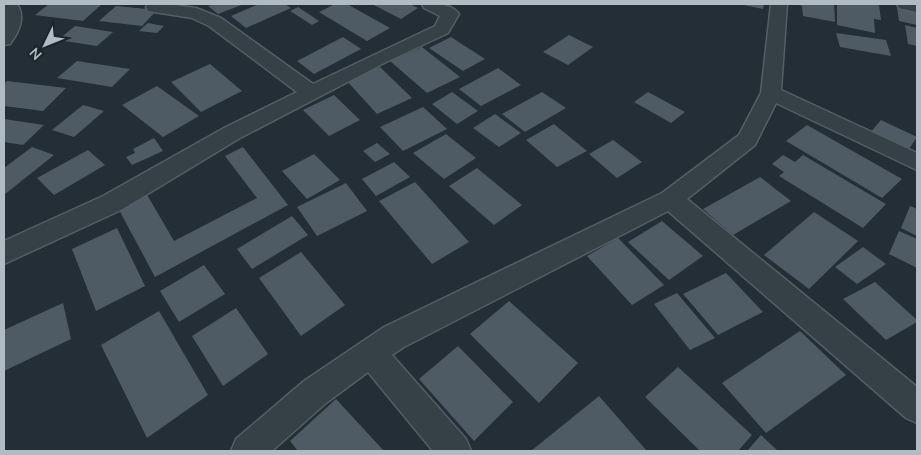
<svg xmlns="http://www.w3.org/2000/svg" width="921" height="455" viewBox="0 0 921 455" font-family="'Nunito Sans',sans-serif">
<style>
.building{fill:#4e5b65}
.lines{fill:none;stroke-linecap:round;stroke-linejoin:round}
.minor-casing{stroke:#545e65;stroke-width:3}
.minor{fill:#364047;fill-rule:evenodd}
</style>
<rect width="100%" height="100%" fill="#232e36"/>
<!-- building -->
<g class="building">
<polygon points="49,4 91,4 101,5 83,21 35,15"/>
<polygon points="214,4 244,4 218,14 208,6"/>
<polygon points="259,4 285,4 291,8 246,28 231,16"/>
<polygon points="335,4 347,4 390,28 367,41 319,12"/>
<polygon points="372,4 409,4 418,8 401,19"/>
<polygon points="744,4 764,4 763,9 744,5"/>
<polygon points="798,4 834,4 835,22 803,16 802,6"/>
<polygon points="837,4 879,5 881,20 874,19 875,33 837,25"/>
<polygon points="116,6 157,10 142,26 99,21"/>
<polygon points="298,7 319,21 312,25 290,11"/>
<polygon points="897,7 917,11 917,25 899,21"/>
<polygon points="148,23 164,26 157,33 139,31"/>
<polygon points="905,25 917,28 917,46 908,44"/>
<polygon points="75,26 113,32 97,46 58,40"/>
<polygon points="836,33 886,40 891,56 840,47"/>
<polygon points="569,35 593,47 568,65 543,52"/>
<polygon points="343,37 361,49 314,74 297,61"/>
<polygon points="451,37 485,59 463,71 429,48"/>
<polygon points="422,47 460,77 427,93 390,61"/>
<polygon points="77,61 130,69 112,87 57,78"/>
<polygon points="210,64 242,91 201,112 171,82"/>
<polygon points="380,67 412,98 377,114 346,80"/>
<polygon points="498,68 521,85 481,106 459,89"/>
<polygon points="7,81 66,88 43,111 4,106 4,84"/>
<polygon points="157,86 199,116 163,137 122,105"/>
<polygon points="452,92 478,111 457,124 432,104"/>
<polygon points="542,92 566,108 525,132 502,114"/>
<polygon points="648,92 685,112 671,123 634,102"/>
<polygon points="334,95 360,120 329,136 303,110"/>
<polygon points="83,105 104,111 74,137 52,130"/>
<polygon points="423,107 447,129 403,151 380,127"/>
<polygon points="495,114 521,133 499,147 473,128"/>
<polygon points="4,119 44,125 23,145 4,142"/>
<polygon points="881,120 917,137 907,152 869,134"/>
<polygon points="554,124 587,151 557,167 526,140"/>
<polygon points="807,125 902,179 882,198 786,141"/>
<polygon points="446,134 476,158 444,179 413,153"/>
<polygon points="154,138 163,151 132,165 126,157 135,153 133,149"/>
<polygon points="613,140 642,162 617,178 589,154"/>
<polygon points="377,143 390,154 375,162 363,151"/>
<polygon points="32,147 54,155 4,195 4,168"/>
<polygon points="243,147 288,205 155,277 117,206 146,193 174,241 257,198 225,156"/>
<polygon points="88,150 105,165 54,195 37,178"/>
<polygon points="314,154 340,180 307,199 282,171"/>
<polygon points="783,155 795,162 803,155 886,204 863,228 779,176 784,172 772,164"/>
<polygon points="394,162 410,177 376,196 362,179"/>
<polygon points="477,168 522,205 494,225 449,186"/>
<polygon points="760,177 791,201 733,235 703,209"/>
<polygon points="415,182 469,242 432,264 379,201"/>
<polygon points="346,183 367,211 317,236 297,207"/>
<polygon points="910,206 917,209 917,236 901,228"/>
<polygon points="814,212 858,241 809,289 764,255"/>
<polygon points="292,216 308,235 252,269 237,249"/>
<polygon points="662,221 703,256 669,280 628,242"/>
<polygon points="117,228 145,286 96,311 72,249"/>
<polygon points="899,231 917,239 917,268 889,254"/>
<polygon points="618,238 664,285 632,305 587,256"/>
<polygon points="863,247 886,264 857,284 835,267"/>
<polygon points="301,252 345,305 301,336 259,278"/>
<polygon points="204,265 225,294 179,322 160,291"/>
<polygon points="726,273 763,312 718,335 683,294"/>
<polygon points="875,282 917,320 917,322 886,340 843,299"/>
<polygon points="677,293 715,338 690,350 654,304"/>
<polygon points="509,301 578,363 539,403 470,334"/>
<polygon points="63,303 71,339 4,371 4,330"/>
<polygon points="236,308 268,354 223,386 192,336"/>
<polygon points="159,311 208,395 147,438 101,345"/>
<polygon points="800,331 846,375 766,433 722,383"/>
<polygon points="458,346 513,402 474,441 419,379"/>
<polygon points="678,367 752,435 738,451 700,451 645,397"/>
<polygon points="599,396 647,451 531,451"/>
<polygon points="336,399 384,451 298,451 290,441"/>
<polygon points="761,435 778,451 747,451"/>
</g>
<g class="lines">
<defs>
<g id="minor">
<path d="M 4,4 L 17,4 C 26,17 19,32 10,44 L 4,45 Z"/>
<path d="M 148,4 L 167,4 L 196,8 L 221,18 L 313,84 L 435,26 L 440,16 L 424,8 L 422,4 C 435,4 450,2 459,14 L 448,33 L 386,62 L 240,138 L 121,210 L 4,264 L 4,241 L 103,196 L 224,128 L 297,92 L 209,26 L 192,18 L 148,11 L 146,7 Z"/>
<polygon points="771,4 787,4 781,90 917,153 917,170 776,103 755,145 687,199 917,387 917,423 906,418 668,211 404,347 392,355 466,439 471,451 433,451 368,372 326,403 272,451 231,451 236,439 304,381 384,327 662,193 739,135 761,93"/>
<polygon points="897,4 917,4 917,12 899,8"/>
</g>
</defs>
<!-- minor casing -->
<use href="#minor" class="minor-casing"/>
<!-- minor -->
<use href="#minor" class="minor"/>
</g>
<!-- border -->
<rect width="921" height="455" fill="none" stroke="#b1bbc3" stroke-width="10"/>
<!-- north arrow -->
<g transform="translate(45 45) rotate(227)" stroke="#1c252c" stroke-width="4" paint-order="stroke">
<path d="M0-4L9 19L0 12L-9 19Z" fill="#b1bbc3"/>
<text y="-8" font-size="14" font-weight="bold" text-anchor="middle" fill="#b1bbc3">N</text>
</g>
</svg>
